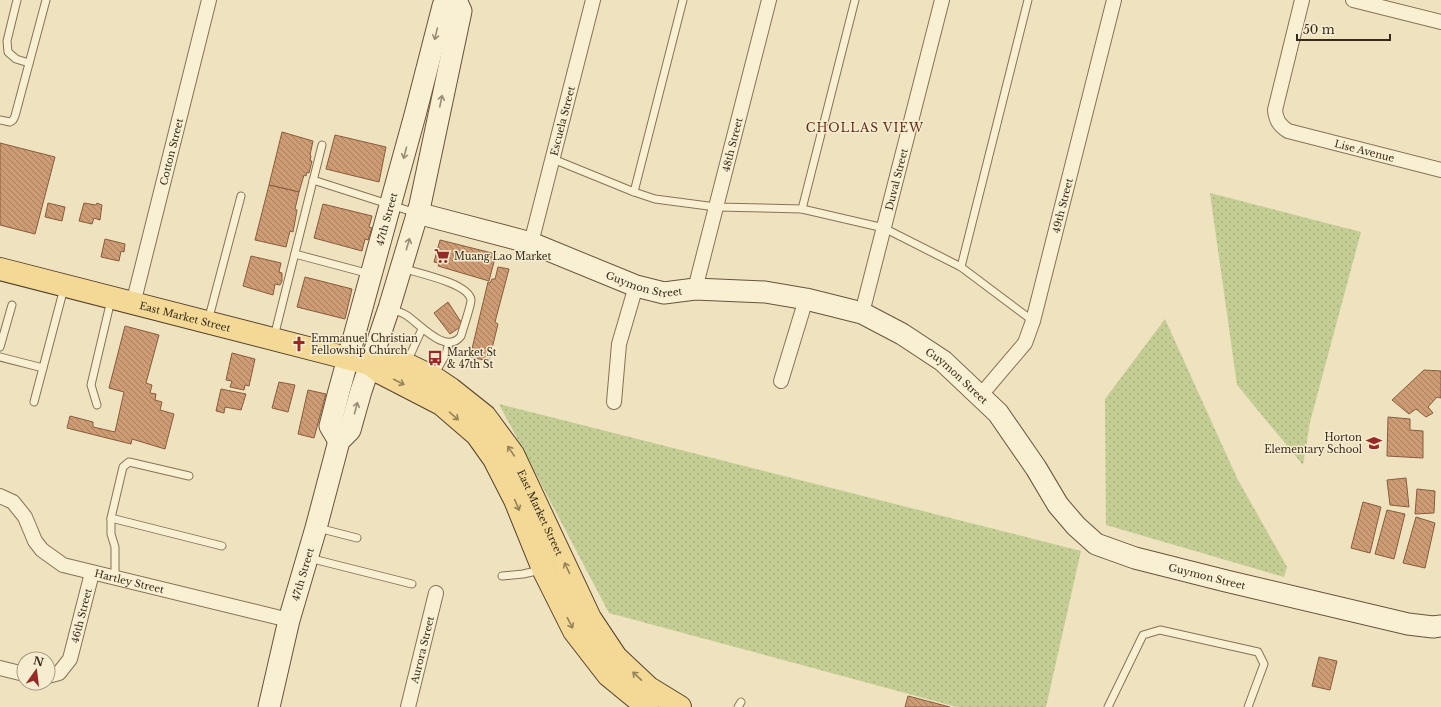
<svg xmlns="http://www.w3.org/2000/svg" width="1441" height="707" viewBox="0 0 1441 707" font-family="'Libre Baskerville',serif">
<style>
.grass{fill:url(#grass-dots)}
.building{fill:url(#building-back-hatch);stroke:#875c3d}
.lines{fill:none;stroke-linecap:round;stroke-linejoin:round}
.lane-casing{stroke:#887257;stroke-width:9}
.street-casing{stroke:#887257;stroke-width:16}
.secondary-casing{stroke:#69533b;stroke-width:23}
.primary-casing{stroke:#55402c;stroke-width:24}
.lane{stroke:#f9efd2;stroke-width:7}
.street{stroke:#f9efd2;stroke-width:14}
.secondary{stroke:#f9efd2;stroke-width:21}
.primary{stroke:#f3d995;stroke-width:22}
.oneway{stroke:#988c77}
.oneway2{stroke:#958258}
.labels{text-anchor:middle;stroke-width:3;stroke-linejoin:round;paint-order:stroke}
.street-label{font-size:10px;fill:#372a1c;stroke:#f6eccf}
.poi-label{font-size:10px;fill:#372a1c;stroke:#f6eccf;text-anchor:start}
.quarter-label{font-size:12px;letter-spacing:1px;fill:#642c1b;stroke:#f6eccf}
</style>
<defs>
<pattern id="grass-dots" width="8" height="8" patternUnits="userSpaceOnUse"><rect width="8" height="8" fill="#c4cd93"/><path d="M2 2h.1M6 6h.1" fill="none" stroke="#a9b07e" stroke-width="1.8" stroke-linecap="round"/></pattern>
<pattern id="building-back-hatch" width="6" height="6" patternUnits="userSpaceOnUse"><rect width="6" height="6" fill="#ce9c74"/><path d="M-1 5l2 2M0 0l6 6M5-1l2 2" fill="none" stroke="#a87f5e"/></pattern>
</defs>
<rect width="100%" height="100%" fill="#efe2bf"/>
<!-- grass -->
<g class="grass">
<polygon points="1210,193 1361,232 1310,422 1303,465 1237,385"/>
<polygon points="1165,319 1237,478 1287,567 1284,577 1106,525 1105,399"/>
<polygon points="499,404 1081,551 1046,707 957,707 609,613"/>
</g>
<!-- building -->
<g class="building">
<polygon points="282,132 313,141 310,155 311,156 310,161 312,161 309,173 307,172 306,176 304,175 299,192 269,185"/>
<polygon points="335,135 386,147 379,182 326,169"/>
<polygon points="0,143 55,157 35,234 0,225"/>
<polygon points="269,185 299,192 295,209 297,210 293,232 290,231 286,247 255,240"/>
<polygon points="48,203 65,207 62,221 45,217"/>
<polygon points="84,203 96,205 97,203 102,205 100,220 94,218 92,224 79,221"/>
<polygon points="323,204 372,216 369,227 372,228 368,240 365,239 362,251 314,238"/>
<polygon points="105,239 125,244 124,252 121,251 119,261 101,257"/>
<polygon points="440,240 496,254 489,281 438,266 439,263 434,262"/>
<polygon points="251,256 281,263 279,272 282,273 282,281 280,285 275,284 273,295 243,286"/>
<polygon points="498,267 509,269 495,322 498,324 489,361 470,357 488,282 490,283 492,279 495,279"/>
<polygon points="305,277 352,289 345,319 297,307"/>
<polygon points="448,302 463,325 450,334 434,313"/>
<polygon points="125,326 159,335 146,383 152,385 150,393 156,394 155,400 162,402 160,410 174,414 165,449 132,439 131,444 67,428 70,416 93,422 93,427 115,432 124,392 109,388"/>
<polygon points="232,353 255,359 249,386 245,385 244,390 230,387 232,381 226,380"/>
<polygon points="1424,370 1441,371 1441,398 1437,397 1428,407 1433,413 1426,417 1416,409 1409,414 1392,400"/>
<polygon points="279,382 295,385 288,412 272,408"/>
<polygon points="221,389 246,394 241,410 225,407 224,413 216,411"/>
<polygon points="308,390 326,394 314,438 298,434"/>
<polygon points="1388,417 1410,419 1410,430 1423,431 1423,458 1387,456"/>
<polygon points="1406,478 1409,507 1390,505 1387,480"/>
<polygon points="1417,489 1435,491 1434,513 1415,514"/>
<polygon points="1363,502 1381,507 1370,553 1351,548"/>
<polygon points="1387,510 1405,514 1394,559 1375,554"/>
<polygon points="1416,517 1435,523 1425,568 1403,563"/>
<polygon points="1319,657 1337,661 1330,690 1312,686"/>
<polygon points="908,696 950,707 905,707"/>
</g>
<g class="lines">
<defs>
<g id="lane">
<polyline points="17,0 7,41 8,52 16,59 29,63"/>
<polyline points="0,120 10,122 13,120 15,116 46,0"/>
<polyline points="553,159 634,192 655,199 716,207 802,209 884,228 961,267 1033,321"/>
<polyline points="313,180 416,213"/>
<polyline points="634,192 683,0"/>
<polyline points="802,209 855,0"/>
<polyline points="295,254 370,274"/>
<polyline points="961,267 1028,0"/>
<path d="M 391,309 C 396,311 401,312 406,315 C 419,323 446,356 461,336 C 463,328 471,306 471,300 C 469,283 417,273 402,268"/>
<polyline points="208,321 241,196"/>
<polyline points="274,337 322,145"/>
<polyline points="0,347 12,305"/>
<polyline points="0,357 43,368"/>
<polyline points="407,362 422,329"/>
<polyline points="434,375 446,354 449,343"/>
<polyline points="34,402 64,288"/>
<polyline points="97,405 91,385 111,300"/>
<polyline points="111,518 222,546"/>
<polyline points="318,528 357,538"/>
<polyline points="309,558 412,584"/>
<polyline points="502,576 523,574 541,570"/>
<polyline points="115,578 115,547 111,534 111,518 123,467 129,462 189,476"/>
<polyline points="738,707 741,702"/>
<polyline points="1108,707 1143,635 1160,630 1258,652 1264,664 1248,707"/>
</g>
<g id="street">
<path id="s1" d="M 1302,0 L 1275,110 C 1276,120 1279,125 1288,131 L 1441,170"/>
<polyline points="1353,0 1441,22"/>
<path id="s2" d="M 531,243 L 593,0"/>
<path id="s3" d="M 695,289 L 769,0"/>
<path id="s4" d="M 133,304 L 209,0"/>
<path id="s5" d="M 862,313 L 942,0"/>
<polyline points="781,381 806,299"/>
<path id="s6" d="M 980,396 L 1025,343 L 1033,321 L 1114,0"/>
<polyline points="614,402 619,344 636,286"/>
<path id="s7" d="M 0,496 L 13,502 L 25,517 L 35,541 L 42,550 L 63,565 L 289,620"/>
<polyline points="0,668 24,674"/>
<path id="s8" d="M 48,676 L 59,673 L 70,659 L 92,573"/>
<path id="s9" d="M 408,707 L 436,593"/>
</g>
<g id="secondary">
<path id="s10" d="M 417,213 L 531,243 L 636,286 L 664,293 L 695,289 L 765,292 L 806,299 L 862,313 L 902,334 L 943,361 L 998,413 L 1036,468 L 1058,505 L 1076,526 L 1096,544 L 1135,558 L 1226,581 L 1408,624 L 1433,627 L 1441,626"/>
<path id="s11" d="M 339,441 L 330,426 L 339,391 L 415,115 L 443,6 L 451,0"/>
<path id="s12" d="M 269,707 L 289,620 L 316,528 L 339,441 L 350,430 L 361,391 L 389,308 L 420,205 L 461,11 L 456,0"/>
</g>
<g id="primary">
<path id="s13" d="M 0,269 L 370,364 L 381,373 L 441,404 L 477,435 L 494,459 L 515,500 L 543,569 L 574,631 L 608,675 L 647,707"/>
<path id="s14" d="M 370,364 L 386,359 L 406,364 L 433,377 L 451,389 L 485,416 L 513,454 L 590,618 L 616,657 L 649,688 L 680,707"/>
</g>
</defs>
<!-- lane casing -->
<use href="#lane" class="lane-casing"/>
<!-- street casing -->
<use href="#street" class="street-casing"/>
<!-- secondary casing -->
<use href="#secondary" class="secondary-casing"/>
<!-- primary casing -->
<use href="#primary" class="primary-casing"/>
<!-- lane -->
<use href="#lane" class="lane"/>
<!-- street -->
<use href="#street" class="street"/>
<!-- secondary -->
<use href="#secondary" class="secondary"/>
<!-- primary -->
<use href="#primary" class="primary"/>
</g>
<!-- one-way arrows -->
<defs><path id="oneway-shaft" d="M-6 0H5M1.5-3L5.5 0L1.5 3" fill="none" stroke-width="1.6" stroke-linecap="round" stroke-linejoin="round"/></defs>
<g class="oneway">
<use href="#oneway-shaft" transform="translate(436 34) rotate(103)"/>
<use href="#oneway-shaft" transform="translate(441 101) rotate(-78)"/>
<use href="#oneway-shaft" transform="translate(405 153) rotate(105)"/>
<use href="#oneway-shaft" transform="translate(408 244) rotate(-74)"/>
<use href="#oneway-shaft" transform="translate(356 408) rotate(-75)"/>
</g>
<g class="oneway2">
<use href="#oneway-shaft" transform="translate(399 382) rotate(27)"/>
<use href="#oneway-shaft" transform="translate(454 416) rotate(41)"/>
<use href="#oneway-shaft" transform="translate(511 451) rotate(-124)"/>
<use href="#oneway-shaft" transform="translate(517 505) rotate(67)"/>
<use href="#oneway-shaft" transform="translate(567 568) rotate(-115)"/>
<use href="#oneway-shaft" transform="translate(570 623) rotate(63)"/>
<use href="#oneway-shaft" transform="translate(637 676) rotate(-137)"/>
</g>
<!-- icons -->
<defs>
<symbol id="supermarket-bare" viewBox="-9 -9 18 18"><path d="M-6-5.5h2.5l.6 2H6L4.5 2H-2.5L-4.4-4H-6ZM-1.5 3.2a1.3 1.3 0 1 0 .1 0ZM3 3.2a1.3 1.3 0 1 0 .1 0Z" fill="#982926" stroke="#f6eccf" stroke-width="2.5" paint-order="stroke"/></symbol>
<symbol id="church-bare" viewBox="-9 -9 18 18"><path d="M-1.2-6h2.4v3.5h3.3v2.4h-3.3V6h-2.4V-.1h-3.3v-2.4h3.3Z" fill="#982926" stroke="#f6eccf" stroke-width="2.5" paint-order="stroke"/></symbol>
<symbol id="bus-bare" viewBox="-9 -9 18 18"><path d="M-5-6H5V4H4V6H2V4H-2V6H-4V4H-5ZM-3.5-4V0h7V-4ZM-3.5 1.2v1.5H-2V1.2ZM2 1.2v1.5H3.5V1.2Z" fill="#982926" stroke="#f6eccf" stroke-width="2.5" paint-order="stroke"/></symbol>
<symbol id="school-bare" viewBox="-9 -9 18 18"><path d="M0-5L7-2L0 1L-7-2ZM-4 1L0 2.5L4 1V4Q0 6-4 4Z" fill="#982926" stroke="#f6eccf" stroke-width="2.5" paint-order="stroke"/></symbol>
</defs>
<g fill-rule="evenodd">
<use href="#supermarket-bare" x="431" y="245" width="22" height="22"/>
<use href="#church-bare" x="288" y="333" width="22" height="22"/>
<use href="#bus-bare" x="424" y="347" width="22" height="22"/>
<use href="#school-bare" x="1363" y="432" width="22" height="22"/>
</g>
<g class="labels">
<!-- street labels -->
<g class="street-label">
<text dy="4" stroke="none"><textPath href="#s2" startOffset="126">Escuela Street</textPath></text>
<text dy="4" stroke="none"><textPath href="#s3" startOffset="149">48th Street</textPath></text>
<text dy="4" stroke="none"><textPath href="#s1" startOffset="218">Lise Avenue</textPath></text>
<text dy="4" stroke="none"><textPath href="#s4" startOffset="157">Cotton Street</textPath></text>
<text dy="4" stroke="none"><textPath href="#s5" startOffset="138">Duval Street</textPath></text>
<text dy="4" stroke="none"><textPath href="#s6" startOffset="212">49th Street</textPath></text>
<text dy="4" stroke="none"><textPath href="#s11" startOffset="232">47th Street</textPath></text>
<text dy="4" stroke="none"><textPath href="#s10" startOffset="239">Guymon Street</textPath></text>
<text dy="4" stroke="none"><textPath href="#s13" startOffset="191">East Market Street</textPath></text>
<text dy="4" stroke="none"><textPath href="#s10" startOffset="575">Guymon Street</textPath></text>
<text dy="4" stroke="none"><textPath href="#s14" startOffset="244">East Market Street</textPath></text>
<text dy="4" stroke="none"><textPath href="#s12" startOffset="137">47th Street</textPath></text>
<text dy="4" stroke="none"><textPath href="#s10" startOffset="911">Guymon Street</textPath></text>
<text dy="4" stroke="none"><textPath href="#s7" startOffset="165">Hartley Street</textPath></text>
<text dy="4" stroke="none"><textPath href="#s8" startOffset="74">46th Street</textPath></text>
<text dy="4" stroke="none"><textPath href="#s9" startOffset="59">Aurora Street</textPath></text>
</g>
<!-- poi labels -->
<g class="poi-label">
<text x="454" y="260">Muang Lao Market</text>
<text x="311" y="342">Emmanuel Christian<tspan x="311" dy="12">Fellowship Church</tspan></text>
<text x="447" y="356">Market St<tspan x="447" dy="12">&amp; 47th St</tspan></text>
<text x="1362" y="441" text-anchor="end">Horton<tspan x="1362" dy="12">Elementary School</tspan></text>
</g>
<!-- quarter labels -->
<g class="quarter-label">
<text x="865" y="132">CHOLLAS VIEW</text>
</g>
</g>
<!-- north arrow -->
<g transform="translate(36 671) rotate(14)"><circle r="19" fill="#f6eccf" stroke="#aa9e87"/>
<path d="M0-3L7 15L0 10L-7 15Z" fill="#982926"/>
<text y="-6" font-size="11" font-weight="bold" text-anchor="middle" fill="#372a1c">N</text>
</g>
<!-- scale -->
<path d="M1297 34v6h93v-6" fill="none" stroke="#372a1c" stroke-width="2"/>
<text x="1303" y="34" font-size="12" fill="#372a1c" stroke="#f6eccf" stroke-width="3" paint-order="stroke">50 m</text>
</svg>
